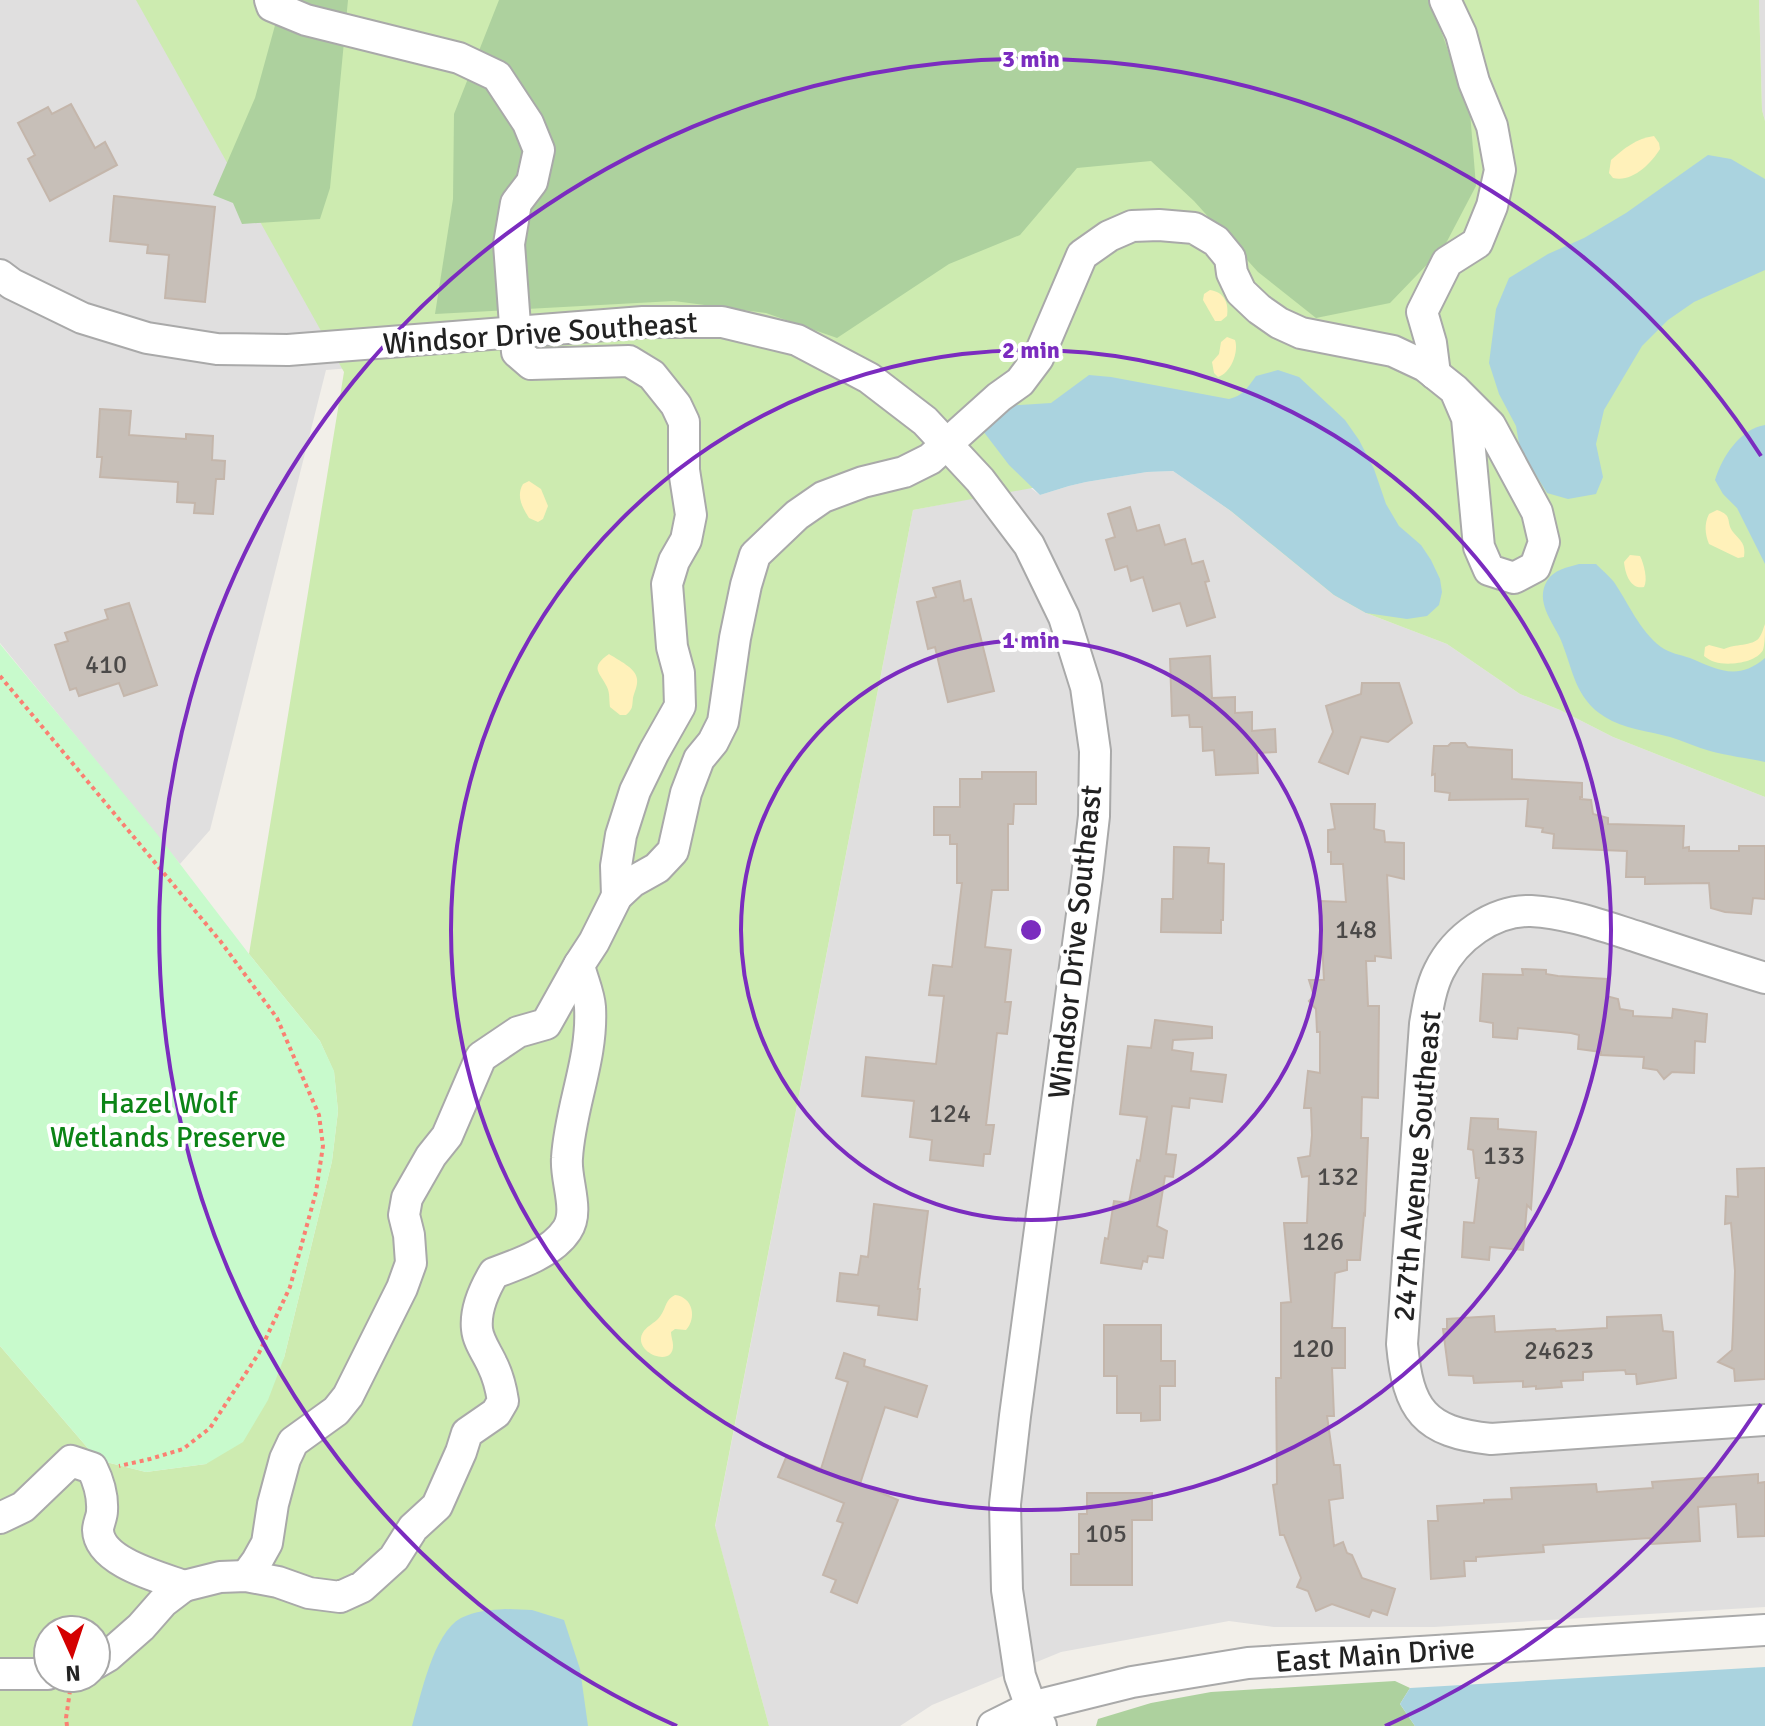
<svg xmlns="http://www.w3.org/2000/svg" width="1765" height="1726" viewBox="0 0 1765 1726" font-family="Signika,sans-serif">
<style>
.residential{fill:#e0dfdf}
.grass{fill:#cdebb0;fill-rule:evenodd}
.forest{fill:#add19e}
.sand{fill:#fff1ba}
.park{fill:#c8facc}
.water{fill:#aad3df}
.building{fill:#c7bfb8;stroke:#c4b6ab;stroke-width:2}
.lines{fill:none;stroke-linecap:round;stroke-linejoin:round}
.minor-casing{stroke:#a9a9a9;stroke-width:34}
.path{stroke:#fa8072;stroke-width:4;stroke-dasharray:4 4;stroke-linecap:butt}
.minor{stroke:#fff;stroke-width:30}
.ring{fill:none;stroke:#7b2cbf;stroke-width:4}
.labels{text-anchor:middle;stroke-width:8;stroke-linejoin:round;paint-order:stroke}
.number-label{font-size:26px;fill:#4b4948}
.street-label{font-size:30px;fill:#222;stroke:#fff}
.park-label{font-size:30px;fill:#0c8416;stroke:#fff}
.centre{fill:#7b2cbf;stroke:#fff;stroke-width:4}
.ring-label{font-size:24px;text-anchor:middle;font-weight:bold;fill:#7b2cbf;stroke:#fff;stroke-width:8;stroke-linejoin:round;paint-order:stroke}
</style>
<rect width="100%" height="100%" fill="#f2efe9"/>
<!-- residential -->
<g class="residential">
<polygon points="0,0 137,0 978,448 1040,495 1069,486 1086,482 1147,472 1173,471 1231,511 1334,595 1366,613 1447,644 1520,694 1560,710 1613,737 1765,797 1765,1607 1434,1627 1274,1627 1229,1621 1061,1652 932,1705 900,1726 769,1726 715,1527 913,510 964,500 601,348 326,370 210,830 180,864 0,643"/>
<polygon points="1759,0 1765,0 1765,121 1762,110"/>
</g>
<!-- grass -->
<path class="grass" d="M 136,0 L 1759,0 L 1762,110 L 1765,121 L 1765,797 L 1613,737 L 1560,710 L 1520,694 L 1447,644 L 1366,613 L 1334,595 L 1231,511 L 1167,463 L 913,510 L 715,1526 L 769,1726 L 0,1726 L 0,1346 L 98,1460 L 146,1472 L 206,1464 L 284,1358 L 332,1161 L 338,1111 L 334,1072 L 320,1041 L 249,954 L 344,372 ZM 48,1630 L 96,1630 L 96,1678 L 48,1678 Z"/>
<!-- forest -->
<g class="forest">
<polygon points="282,0 348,0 330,188 320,219 242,224 233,203 213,195 255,98"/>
<polygon points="499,0 1430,0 1470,112 1476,186 1444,247 1390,303 1316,318 1258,272 1194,201 1151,161 1077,168 1020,235 949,264 837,338 766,313 674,301 435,314 453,199 454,114"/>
<polygon points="1395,1681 1410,1688 1400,1704 1415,1726 1096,1726 1098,1719 1151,1703 1211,1692"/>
</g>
<!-- sand -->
<g class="sand">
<path d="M 1654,136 L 1659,143 L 1660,149 C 1651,164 1631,183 1613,178 L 1609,173 L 1611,160 C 1623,149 1637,138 1654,136 Z"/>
<path d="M 1210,290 C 1224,292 1229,303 1227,316 L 1221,321 L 1215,321 L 1203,300 L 1204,294 Z"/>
<path d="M 1227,337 L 1235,340 C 1239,352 1231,373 1218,377 L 1214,373 L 1212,362 L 1219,354 L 1221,342 Z"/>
<path d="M 529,481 L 541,489 L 548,506 L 543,519 L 538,522 L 529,518 C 522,507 516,496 523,484 Z"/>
<path d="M 1717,510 C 1734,516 1725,521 1733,532 C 1741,541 1746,544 1744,557 L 1738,558 L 1709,544 C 1705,534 1704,524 1709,514 Z"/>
<path d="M 1630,555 L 1640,556 C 1644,564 1648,580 1644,587 C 1630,590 1625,573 1624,562 Z"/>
<path d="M 1765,624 C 1765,632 1765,644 1763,650 C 1756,663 1728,666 1715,662 C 1711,661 1707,658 1704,656 L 1705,647 L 1709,645 L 1724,649 C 1734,644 1753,646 1759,638 C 1762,634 1763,629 1765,624 Z"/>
<path d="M 609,654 C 618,660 636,668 637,679 C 638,686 634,692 633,698 C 632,707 633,709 626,715 L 620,715 L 610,707 C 609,700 610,693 607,687 C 600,672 589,668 609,654 Z"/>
<path d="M 675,1295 C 693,1297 697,1318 686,1330 L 675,1329 L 671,1332 C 671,1337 673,1341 673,1345 C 674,1367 639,1355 641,1338 C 643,1326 656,1324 661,1315 C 667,1306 665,1300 675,1295 Z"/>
</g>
<!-- park -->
<polygon class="park" points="0,644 157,834 249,954 320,1041 334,1071 338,1111 332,1161 284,1358 268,1400 243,1442 206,1464 146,1472 98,1460 0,1346"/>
<!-- water -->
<g class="water">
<polygon points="1708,155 1731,159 1765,179 1765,270 1694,302 1668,320 1642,346 1604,410 1596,444 1603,477 1596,494 1568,499 1547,493 1520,449 1516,426 1499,394 1489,363 1496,309 1509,278 1548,254 1584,238 1626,213"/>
<path d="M 1278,370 L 1299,377 L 1345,420 L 1359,440 L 1374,469 L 1386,504 L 1399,526 L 1421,545 L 1431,560 L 1440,579 L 1442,592 L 1439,605 L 1427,616 L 1407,619 L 1366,613 L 1334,595 L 1231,511 L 1173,471 L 1147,472 L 1086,482 L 1069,486 L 1040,495 L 1009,465 L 980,427 L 1002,406 L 1051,403 L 1089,375 L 1111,377 L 1229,399 C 1243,396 1248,387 1256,376 Z"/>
<path d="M 1765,425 L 1765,564 L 1737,508 L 1723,494 L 1715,480 C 1722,457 1740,429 1765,425 Z"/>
<path d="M 1579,564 L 1596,564 C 1602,570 1609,576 1614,582 C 1629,604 1639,630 1661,647 C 1669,653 1681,655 1690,658 C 1718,670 1738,681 1765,658 L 1765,762 C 1747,758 1728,756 1710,751 C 1696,747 1683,741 1670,737 C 1649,731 1623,729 1605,717 C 1574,698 1573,668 1560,638 C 1552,621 1535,601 1547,581 C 1553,570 1568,567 1579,564 Z"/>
<path d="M 505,1609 L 532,1610 L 564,1620 L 580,1669 L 588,1726 L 412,1726 C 421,1696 433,1633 461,1618 C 475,1611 490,1610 505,1609 Z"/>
<polygon points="1765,1667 1765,1726 1415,1726 1400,1704 1410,1688"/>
</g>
<!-- building -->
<g class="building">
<polygon points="71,104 95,148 105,142 117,165 50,201 28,159 35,155 18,123 48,107 52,114"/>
<polygon points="114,196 215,207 205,302 165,298 169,255 147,253 148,245 110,241"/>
<polygon points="100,409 131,411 129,435 186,439 186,434 213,436 212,460 225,461 224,479 216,479 213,514 194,513 195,503 177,502 178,482 100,477 102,457 97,457"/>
<polygon points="1130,507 1137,531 1159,525 1165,545 1185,539 1192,564 1203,561 1209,581 1205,582 1215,617 1187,626 1180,603 1153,611 1143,577 1131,581 1127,566 1115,570 1106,540 1115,537 1108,514"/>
<polygon points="960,581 964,601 971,599 994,691 948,702 935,647 928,649 917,602 936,597 933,588"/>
<polygon points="129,603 157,685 124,696 119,683 79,696 76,688 70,690 55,645 68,641 65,633 108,619 105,610"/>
<polygon points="1210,656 1212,698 1235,697 1235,713 1252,712 1252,731 1275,729 1276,752 1257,753 1258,773 1216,775 1214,750 1203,751 1202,727 1190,727 1189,715 1172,716 1170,659"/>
<polygon points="1362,683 1399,683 1412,723 1388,742 1361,737 1348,774 1319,762 1333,732 1326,706 1361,694"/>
<polygon points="1451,743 1465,743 1468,747 1512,750 1512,779 1582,783 1582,797 1580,797 1580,799 1591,800 1593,814 1608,818 1608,824 1684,826 1683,848 1689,847 1689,851 1739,851 1739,846 1765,846 1765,899 1753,898 1751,914 1725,912 1711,908 1709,883 1645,884 1645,877 1626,877 1627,851 1553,848 1554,834 1542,832 1543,828 1526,826 1528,799 1449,800 1450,793 1435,791 1435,774 1432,775 1434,746 1448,746"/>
<polygon points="982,772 1036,772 1036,804 1014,804 1013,824 1008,824 1008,890 992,890 991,898 985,947 1011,950 1005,1002 1011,1002 1007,1034 997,1033 986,1125 994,1125 990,1154 984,1154 983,1166 930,1160 932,1140 910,1137 914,1101 862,1096 866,1057 936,1064 944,996 929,995 933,965 952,967 962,883 957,883 957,844 950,844 950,835 934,835 934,807 960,807 960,779 982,779"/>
<polygon points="1331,804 1375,804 1374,829 1384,831 1385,842 1404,843 1404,879 1387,875 1391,958 1375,956 1375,961 1366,961 1368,1006 1379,1006 1378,1098 1362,1097 1361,1138 1368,1138 1365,1215 1364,1214 1360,1260 1347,1260 1347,1270 1335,1273 1332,1328 1345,1328 1345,1368 1332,1368 1334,1416 1327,1416 1334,1465 1340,1465 1343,1498 1329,1500 1334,1546 1343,1542 1347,1553 1352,1555 1362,1578 1395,1589 1387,1615 1372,1610 1369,1617 1332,1604 1316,1611 1308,1591 1297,1587 1301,1578 1284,1535 1280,1535 1273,1485 1277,1484 1276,1378 1281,1378 1281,1303 1291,1302 1284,1223 1307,1223 1309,1176 1302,1177 1298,1158 1310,1156 1312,1135 1311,1108 1304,1108 1308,1071 1320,1073 1320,1032 1317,1032 1316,1009 1309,1001 1314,996 1309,980 1324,980 1320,901 1346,902 1343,864 1331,864 1331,852 1328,852 1328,830 1335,829"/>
<polygon points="1174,847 1209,848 1208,863 1224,864 1223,920 1221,920 1221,933 1161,932 1162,899 1173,899"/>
<polygon points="1522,969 1546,970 1546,974 1558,976 1607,979 1606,996 1618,999 1620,1009 1633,1011 1633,1016 1672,1018 1673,1009 1707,1014 1705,1042 1695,1041 1694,1073 1672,1072 1664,1079 1657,1070 1643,1068 1644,1057 1601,1055 1601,1052 1578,1049 1579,1035 1571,1033 1518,1028 1517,1039 1493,1037 1493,1023 1480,1021 1483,974 1523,975"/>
<polygon points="1155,1020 1212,1027 1212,1038 1173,1040 1172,1050 1193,1053 1191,1071 1226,1075 1222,1102 1190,1098 1189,1108 1172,1106 1166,1154 1176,1155 1173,1177 1165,1176 1157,1226 1167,1231 1163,1258 1148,1256 1147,1262 1143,1261 1141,1269 1101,1263 1105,1238 1108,1239 1114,1201 1129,1203 1137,1160 1140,1161 1147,1117 1120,1114 1128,1046 1151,1048"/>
<polygon points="1471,1118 1498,1119 1498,1129 1536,1132 1531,1209 1527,1205 1523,1250 1490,1247 1489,1260 1462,1257 1464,1222 1474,1223 1479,1178 1476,1178 1473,1150 1468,1149"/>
<polygon points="1765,1168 1765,1379 1735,1381 1734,1369 1718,1362 1732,1350 1733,1330 1735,1271 1731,1223 1725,1224 1726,1196 1738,1197 1737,1169"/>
<polygon points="874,1204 928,1211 918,1289 920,1289 917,1320 878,1315 879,1306 837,1301 840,1273 858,1275 861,1256 868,1257"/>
<polygon points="1661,1315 1663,1331 1673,1332 1676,1378 1637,1384 1636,1374 1626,1374 1625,1370 1583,1372 1583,1380 1561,1381 1562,1387 1536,1389 1536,1386 1523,1387 1523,1381 1474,1383 1473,1376 1449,1375 1443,1329 1447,1329 1447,1319 1494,1316 1495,1332 1555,1329 1556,1331 1607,1328 1607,1317"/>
<polygon points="1104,1325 1161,1325 1161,1361 1175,1361 1175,1386 1160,1386 1160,1420 1141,1421 1141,1413 1117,1413 1117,1376 1104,1376"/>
<polygon points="844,1353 865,1360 864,1366 927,1386 917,1417 885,1407 860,1484 898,1500 857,1603 831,1592 836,1580 823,1575 843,1523 837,1521 844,1503 778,1477 787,1455 821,1469 848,1382 836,1378"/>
<polygon points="1758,1474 1758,1483 1765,1482 1765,1536 1738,1537 1736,1504 1698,1507 1700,1541 1651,1544 1650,1538 1543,1545 1544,1552 1476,1557 1476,1561 1464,1561 1465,1576 1431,1579 1428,1521 1438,1521 1437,1506 1484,1503 1484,1500 1512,1499 1511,1488 1596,1484 1597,1492 1653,1488 1652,1482"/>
<polygon points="1087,1493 1152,1493 1152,1520 1132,1520 1132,1585 1071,1585 1071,1554 1079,1554 1079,1514 1087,1514"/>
</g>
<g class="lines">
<defs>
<g id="minor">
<polyline points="270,0 272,6 306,20 459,58 497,76 528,123 539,150 532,182 516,203 509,244 517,352 531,364 629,361 652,375 676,405 684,422 684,470 691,515 686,540 674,561 667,584 672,647 679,673 680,706 654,752 635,791 621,835 616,866 617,896"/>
<polyline points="0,275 12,284 82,318 147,338 217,349 288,350 643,322 722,322 797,340 869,378 925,421 980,480 1029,545 1064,617 1086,687 1095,751 1094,816 1087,877 1015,1416 1005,1504 1007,1590 1020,1676 1031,1707 1041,1726"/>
<polyline points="1435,374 1431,343 1422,312 1447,262 1477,243 1492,206 1500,170 1492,126 1474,82 1461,34 1445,0"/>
<path d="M 1765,978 C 1723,965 1680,951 1638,937 C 1603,926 1568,913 1531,911 C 1493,910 1455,938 1439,971 C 1431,987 1428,1006 1425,1024 L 1402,1344 C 1408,1410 1424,1432 1491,1439 L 1765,1420"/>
<path d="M 0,1518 L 23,1507 L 71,1461 L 92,1468 C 99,1482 103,1495 102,1511 C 102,1517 98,1524 98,1530 C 99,1562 159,1577 184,1586 L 163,1602 L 141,1627 L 108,1656 L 96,1663"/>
<polyline points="246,1576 257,1561 267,1543 273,1504 285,1459 293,1442 336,1411 348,1396 402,1288 411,1263 409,1235 404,1215 407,1198 431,1156 447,1136 481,1057 518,1032 546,1024 579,965"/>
<path d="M 184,1586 L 220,1577 L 246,1576 L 278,1582 L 309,1593 L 340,1597 L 362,1587 L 394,1558 L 413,1528 L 437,1506 L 461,1452 L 467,1433 L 496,1413 L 503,1401 C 501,1388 498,1376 492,1364 C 487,1353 478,1341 477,1329 C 475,1310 485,1288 494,1273 C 519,1264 552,1253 567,1230 C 580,1211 565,1180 567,1158 C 570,1107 593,1059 590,1007 C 589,993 582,979 579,965 L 594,942 L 617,896 L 632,882 L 657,868 L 673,851 L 686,793 L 699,759 L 713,742 L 723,722 L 735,638 L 746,585 L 755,555 L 797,515 L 823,497 L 863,482 L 904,472 L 930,459 L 999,397 L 1020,382 L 1038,358 L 1082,255 L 1109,236 L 1132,226 L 1159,225 L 1194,228 L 1216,241 L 1230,258 L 1232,273 L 1241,292 L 1259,309 L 1279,323 L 1301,333 L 1393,351 L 1425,366 L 1455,390 L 1490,425 L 1537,512 L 1544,542 L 1535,567 L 1514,578 L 1489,570 L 1479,547 L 1467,418 L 1455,390"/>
<polyline points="0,1674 48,1674"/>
<polyline points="993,1726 1031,1707 1132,1682 1248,1663 1765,1630"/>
</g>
</defs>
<!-- minor casing -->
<use href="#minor" class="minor-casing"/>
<!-- path -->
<g class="path">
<polyline points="0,676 221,942 277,1018 319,1115 323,1146 316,1192 290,1287 259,1353 210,1428 183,1449 150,1459 119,1466"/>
<polyline points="67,1726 66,1718 70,1691"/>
</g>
<!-- minor -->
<use href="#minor" class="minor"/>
</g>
<!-- distance rings -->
<g class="ring">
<circle cx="1031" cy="930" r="290"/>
<circle cx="1031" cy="930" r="580"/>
<path d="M1761 1404A871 871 0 0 1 1385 1726M677 1726A871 871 0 1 1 1761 456"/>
</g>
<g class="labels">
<!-- number labels -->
<g class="number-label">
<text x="106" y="673">410</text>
<text x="1356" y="938">148</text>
<text x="950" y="1122">124</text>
<text x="1504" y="1164">133</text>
<text x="1338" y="1185">132</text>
<text x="1323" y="1250">126</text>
<text x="1313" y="1357">120</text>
<text x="1559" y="1359">24623</text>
<text x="1106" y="1542">105</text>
</g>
<!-- street labels -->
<g class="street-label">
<text transform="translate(540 333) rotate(-4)" y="10">Windsor Drive Southeast</text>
<text transform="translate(1075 942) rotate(-84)" y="10">Windsor Drive Southeast</text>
<text transform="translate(1417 1166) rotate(-85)" y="10">247th Avenue Southeast</text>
<text transform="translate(1375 1655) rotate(-4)" y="10">East Main Drive</text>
</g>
<!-- park labels -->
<g class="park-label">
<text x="168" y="1113">Hazel Wolf<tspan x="168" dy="34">Wetlands Preserve</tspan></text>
</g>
</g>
<circle cx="1031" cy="930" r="12" class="centre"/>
<g class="ring-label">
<text x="1031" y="67">3 min</text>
<text x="1031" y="358">2 min</text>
<text x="1031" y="648">1 min</text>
</g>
<!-- north arrow -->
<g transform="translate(72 1654) rotate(177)"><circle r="38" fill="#ffffff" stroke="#a7a7a7" stroke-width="2"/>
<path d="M0-6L14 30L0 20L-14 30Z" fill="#d40000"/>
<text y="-12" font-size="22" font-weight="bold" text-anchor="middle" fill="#222222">N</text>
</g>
</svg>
